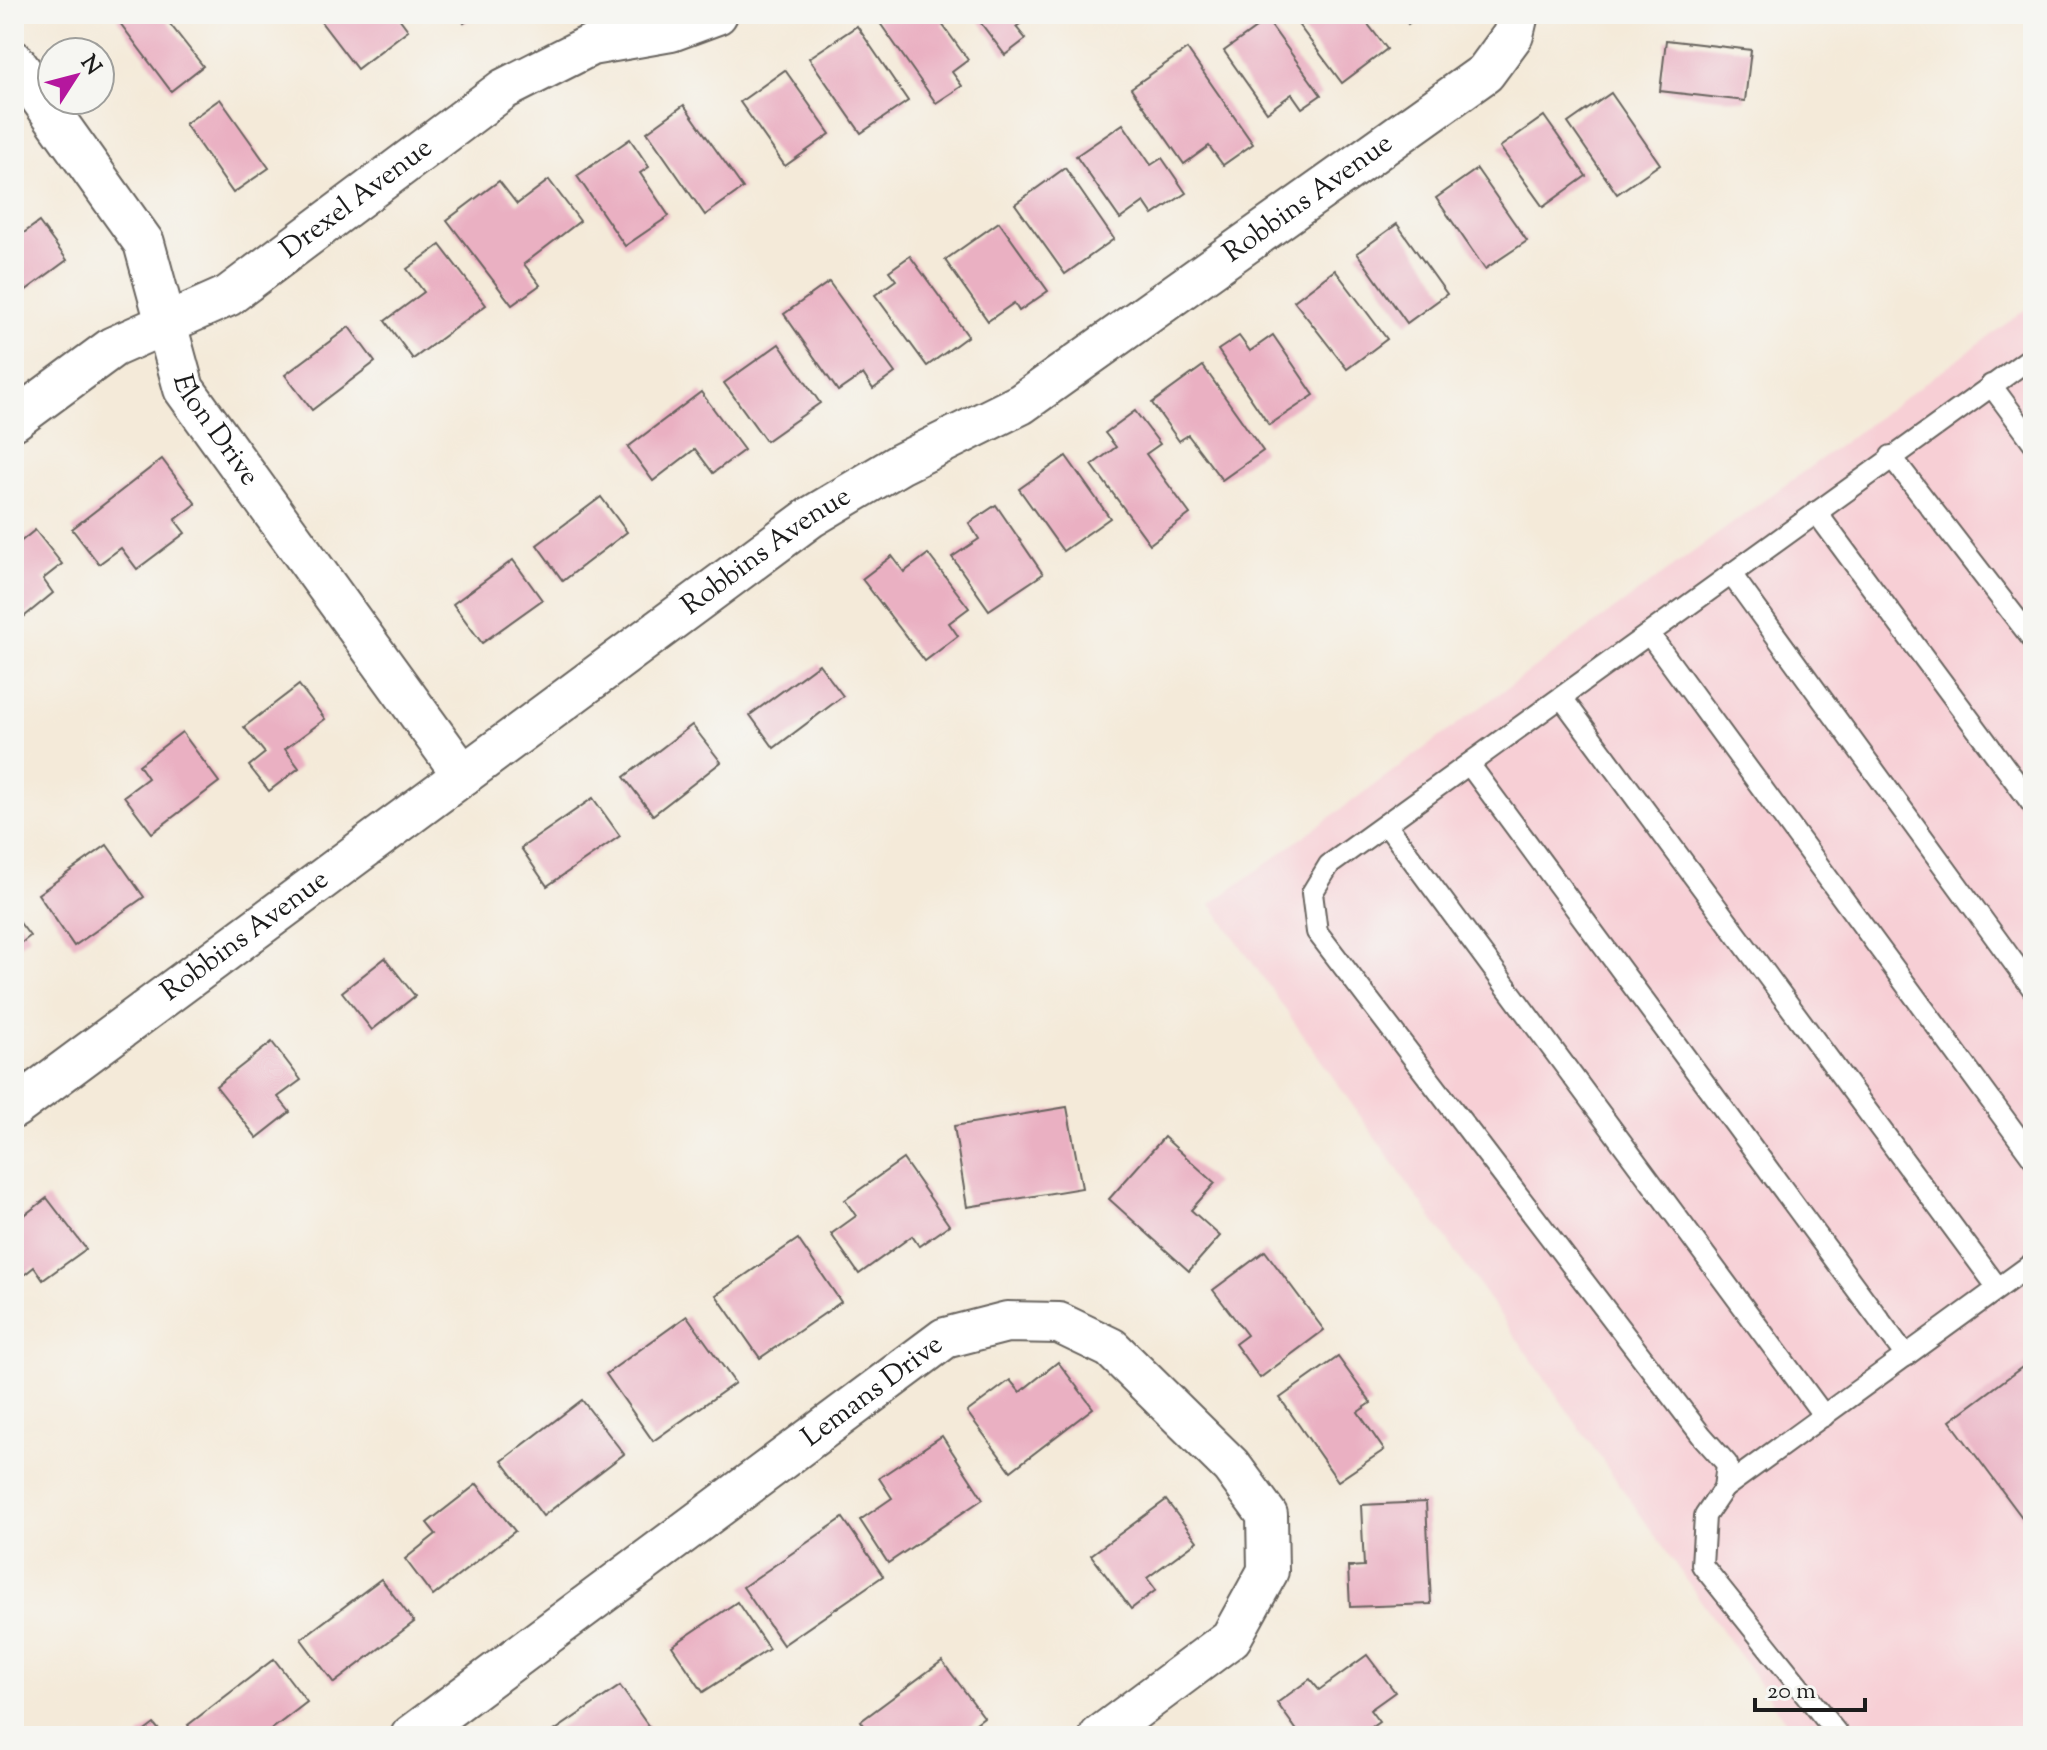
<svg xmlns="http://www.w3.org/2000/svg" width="2047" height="1750" viewBox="0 0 2047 1750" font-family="'Sorts Mill Goudy',serif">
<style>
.built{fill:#f7cfd5}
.building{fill:#eab0c2}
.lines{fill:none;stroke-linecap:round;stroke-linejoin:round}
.lane-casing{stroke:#68645e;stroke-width:24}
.street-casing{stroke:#68645e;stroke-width:44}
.lane{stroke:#fff;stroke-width:20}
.street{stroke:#fff;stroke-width:40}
.labels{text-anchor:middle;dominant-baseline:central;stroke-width:6;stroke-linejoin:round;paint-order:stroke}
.street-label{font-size:28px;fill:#1c1c1c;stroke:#f6f6f2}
</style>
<rect width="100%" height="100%" fill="#f6f6f2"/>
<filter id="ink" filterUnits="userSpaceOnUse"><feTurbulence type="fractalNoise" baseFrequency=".0125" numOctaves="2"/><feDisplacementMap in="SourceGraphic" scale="16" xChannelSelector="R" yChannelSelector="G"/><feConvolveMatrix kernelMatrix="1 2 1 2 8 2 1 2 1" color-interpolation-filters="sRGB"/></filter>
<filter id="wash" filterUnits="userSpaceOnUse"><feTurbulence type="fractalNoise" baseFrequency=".006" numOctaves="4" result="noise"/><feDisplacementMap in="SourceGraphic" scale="32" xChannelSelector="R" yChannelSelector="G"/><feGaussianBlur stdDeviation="1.8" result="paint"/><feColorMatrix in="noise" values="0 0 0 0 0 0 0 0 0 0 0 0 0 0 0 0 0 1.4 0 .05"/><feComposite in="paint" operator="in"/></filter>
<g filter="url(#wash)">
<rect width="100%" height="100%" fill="#f4ead9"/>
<!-- built -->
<path class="built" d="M 2033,304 L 2033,1736 L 1796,1736 L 1211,904 Z"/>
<g id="blocks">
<!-- building -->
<g class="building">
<path d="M 124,14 L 162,14 L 203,66 L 171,91 L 117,19 Z"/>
<path d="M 315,14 L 396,14 L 408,30 L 357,69 Z"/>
<path d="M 458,14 L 477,14 L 464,23 Z"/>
<path d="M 879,14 L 955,14 L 942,24 L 968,60 L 952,72 L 962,86 L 936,103 L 875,16 Z"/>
<path d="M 974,14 L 1033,14 L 1016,27 L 1026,39 L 1005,55 Z"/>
<path d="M 1309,14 L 1360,14 L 1387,49 L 1342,83 L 1297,23 Z"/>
<path d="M 1401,14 L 1420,14 L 1408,24 Z"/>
<path d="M 1267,20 L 1321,95 L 1302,108 L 1292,94 L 1267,112 L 1224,51 Z"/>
<path d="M 857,26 L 908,101 L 861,133 L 809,58 Z"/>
<path d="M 1666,40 L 1751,50 L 1745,101 L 1660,91 Z"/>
<path d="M 1187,49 L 1253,144 L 1223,165 L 1209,146 L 1184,164 L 1131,88 Z"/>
<path d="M 785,70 L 830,134 L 785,166 L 740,102 Z"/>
<path d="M 1611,93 L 1660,164 L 1617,194 L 1568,123 Z"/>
<path d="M 220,99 L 269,168 L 233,193 L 185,124 Z"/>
<path d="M 684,105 L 743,188 L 705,215 L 647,132 Z"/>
<path d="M 1544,116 L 1586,176 L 1543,207 L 1500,147 Z"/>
<path d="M 1123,124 L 1151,165 L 1162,158 L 1186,193 L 1153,215 L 1144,202 L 1120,219 L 1076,156 Z"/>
<path d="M 630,139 L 649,167 L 640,173 L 669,216 L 625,246 L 577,176 Z"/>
<path d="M 1065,168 L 1114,239 L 1065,274 L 1015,204 Z"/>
<path d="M 1477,169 L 1527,241 L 1485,269 L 1436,198 Z"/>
<path d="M 549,180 L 580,221 L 524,264 L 540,285 L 512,305 L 447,220 L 499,181 L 517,204 Z"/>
<path d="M 39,222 L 67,260 L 14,299 L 14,240 Z"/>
<path d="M 999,222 L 1048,291 L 1019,311 L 1014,303 L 988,321 L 945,260 Z"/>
<path d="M 1397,224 L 1447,294 L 1407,323 L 1357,253 Z"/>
<path d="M 440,245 L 486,305 L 413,359 L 385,321 L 424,292 L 407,269 Z"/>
<path d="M 910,256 L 968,336 L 927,366 L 875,295 L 896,280 L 889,271 Z"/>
<path d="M 1335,270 L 1387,339 L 1347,369 L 1294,301 Z"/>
<path d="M 829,282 L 895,373 L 873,389 L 863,374 L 838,391 L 784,314 Z"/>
<path d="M 349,327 L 375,362 L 312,410 L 285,375 Z"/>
<path d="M 1273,335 L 1314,395 L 1269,425 L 1218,350 L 1239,336 L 1250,351 Z"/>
<path d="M 779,344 L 820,403 L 766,441 L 724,383 Z"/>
<path d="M 1203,366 L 1263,451 L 1222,480 L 1188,435 L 1179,441 L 1152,403 Z"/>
<path d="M 701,392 L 744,450 L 713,473 L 695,449 L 653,481 L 628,447 Z"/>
<path d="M 1135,411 L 1160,444 L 1146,454 L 1190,514 L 1150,544 L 1092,465 L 1116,447 L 1105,433 Z"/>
<path d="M 1066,456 L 1110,518 L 1063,551 L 1019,489 Z"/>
<path d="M 162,459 L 196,504 L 175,520 L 185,533 L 137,569 L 121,548 L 99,564 L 72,529 Z"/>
<path d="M 601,497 L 627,532 L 563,581 L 537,545 Z"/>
<path d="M 996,505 L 1043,574 L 989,610 L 952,557 L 979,539 L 969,523 Z"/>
<path d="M 35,530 L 62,564 L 43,579 L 53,593 L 14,625 L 14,547 Z"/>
<path d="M 928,554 L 969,608 L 949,623 L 958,636 L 925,661 L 862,579 L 892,556 L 904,572 Z"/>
<path d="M 513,560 L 542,600 L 482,643 L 453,604 Z"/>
<path d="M 819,664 L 843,696 L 774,748 L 750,715 Z"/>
<path d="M 299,685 L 325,719 L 285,749 L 299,768 L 269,791 L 249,766 L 265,753 L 244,727 Z"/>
<path d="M 692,725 L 721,762 L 653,815 L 624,777 Z"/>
<path d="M 182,732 L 219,782 L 152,833 L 124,796 L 148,778 L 139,765 Z"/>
<path d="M 593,798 L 620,836 L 547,886 L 521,848 Z"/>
<path d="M 107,845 L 144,897 L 74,946 L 38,894 Z"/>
<path d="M 14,915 L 30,936 L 14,949 Z"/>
<path d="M 385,958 L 415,996 L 372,1030 L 342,992 Z"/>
<path d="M 272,1042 L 301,1080 L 278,1097 L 290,1112 L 257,1138 L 216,1086 Z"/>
<path d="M 1067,1107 L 1082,1188 L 967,1207 L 954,1126 Z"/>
<path d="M 1164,1137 L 1215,1183 L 1191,1210 L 1220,1236 L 1189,1271 L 1109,1199 Z"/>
<path d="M 903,1159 L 949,1225 L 919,1246 L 912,1236 L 859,1274 L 831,1234 L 856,1216 L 845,1200 Z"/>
<path d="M 47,1198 L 86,1249 L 43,1280 L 34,1267 L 14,1283 L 14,1223 Z"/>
<path d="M 798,1239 L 841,1302 L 760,1358 L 716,1295 Z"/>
<path d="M 1265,1251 L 1324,1330 L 1260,1378 L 1235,1344 L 1247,1335 L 1213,1290 Z"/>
<path d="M 687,1316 L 735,1383 L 653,1441 L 606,1374 Z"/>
<path d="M 1338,1357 L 1371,1403 L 1358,1412 L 1384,1450 L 1338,1481 L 1280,1398 Z"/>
<path d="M 2033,1359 L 2033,1532 L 1950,1421 Z"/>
<path d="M 1058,1362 L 1093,1408 L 1011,1471 L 967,1412 L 1010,1380 L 1020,1392 Z"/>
<path d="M 582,1400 L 624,1454 L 543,1516 L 502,1461 Z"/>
<path d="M 942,1436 L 983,1499 L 888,1563 L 860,1520 L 892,1498 L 879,1478 Z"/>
<path d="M 477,1484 L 515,1531 L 433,1596 L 405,1559 L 436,1534 L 427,1523 Z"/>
<path d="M 1166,1500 L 1197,1541 L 1147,1578 L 1156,1590 L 1131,1609 L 1091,1555 Z"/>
<path d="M 1426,1502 L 1431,1604 L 1350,1607 L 1348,1567 L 1364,1566 L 1361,1505 Z"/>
<path d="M 843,1518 L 883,1576 L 783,1645 L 743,1587 Z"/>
<path d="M 381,1579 L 414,1622 L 334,1683 L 301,1639 Z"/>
<path d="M 737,1602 L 769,1649 L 703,1692 L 672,1646 Z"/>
<path d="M 1367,1655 L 1395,1692 L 1370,1710 L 1379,1722 L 1359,1736 L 1301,1736 L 1277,1703 L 1310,1679 L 1319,1690 Z"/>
<path d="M 274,1659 L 307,1702 L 263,1736 L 196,1736 L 188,1725 Z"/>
<path d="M 942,1661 L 984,1717 L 959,1736 L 872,1736 L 861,1721 Z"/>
<path d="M 620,1686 L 654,1734 L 547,1736 Z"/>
<path d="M 154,1724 L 164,1736 L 138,1736 Z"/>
</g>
</g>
</g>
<g filter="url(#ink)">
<use href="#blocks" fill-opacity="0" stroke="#68645e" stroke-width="2"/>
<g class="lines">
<!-- lane casing -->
<g class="lane-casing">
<g id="lane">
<path d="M 1991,385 L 2033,442"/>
<path d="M 1891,456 L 2033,640"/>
<path d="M 1816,512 L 2033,805"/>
<path d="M 1731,574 L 2033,989"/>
<path d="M 1649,634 L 2033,1158"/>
<path d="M 1562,698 L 1998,1288"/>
<path d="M 1469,764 L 1906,1356"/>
<path d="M 1386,824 L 1824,1416"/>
<path d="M 1724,1488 L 2033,1263"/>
<path d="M 1839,1736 L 1702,1565 L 1705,1516 L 1724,1488 L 1727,1464 L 1702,1436 L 1317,932 L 1312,893 L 1329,865 L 2033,356"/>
</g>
</g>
<!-- street casing -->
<g class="street-casing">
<g id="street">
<path id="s1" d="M 14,61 L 144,243 L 184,389 L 463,775"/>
<path id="s2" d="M 14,420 L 113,347 L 228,296 L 504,89 L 591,45 L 671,31 L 717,14"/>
<path id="s3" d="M 14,1108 L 811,517 L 900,464 L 1021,404 L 1485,73 L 1513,35 L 1518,14"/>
<path id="s4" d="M 411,1736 L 945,1338 L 1007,1322 L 1059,1323 L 1111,1348 L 1231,1466 L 1267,1515 L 1268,1571 L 1231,1638 L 1100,1736"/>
</g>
</g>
<!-- lane -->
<use href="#lane" class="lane"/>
<!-- street -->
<use href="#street" class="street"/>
</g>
</g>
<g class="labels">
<!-- street labels -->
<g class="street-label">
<text stroke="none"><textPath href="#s2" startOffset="410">Drexel Avenue</textPath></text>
<text stroke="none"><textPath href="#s3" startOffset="1584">Robbins Avenue</textPath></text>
<text stroke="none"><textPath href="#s1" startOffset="426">Elon Drive</textPath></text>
<text stroke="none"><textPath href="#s3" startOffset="936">Robbins Avenue</textPath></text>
<text stroke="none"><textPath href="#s3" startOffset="288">Robbins Avenue</textPath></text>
<text stroke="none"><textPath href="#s4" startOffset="576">Lemans Drive</textPath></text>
</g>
</g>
<!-- margin -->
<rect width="2047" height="1750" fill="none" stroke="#f6f6f2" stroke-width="48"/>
<!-- north arrow -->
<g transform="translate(76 76) rotate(54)"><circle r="38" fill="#f6f6f2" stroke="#9f9f9c" stroke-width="2"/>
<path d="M0-6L14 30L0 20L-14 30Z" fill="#b5179e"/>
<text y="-12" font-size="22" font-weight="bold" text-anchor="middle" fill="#1c1c1c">N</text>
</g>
<!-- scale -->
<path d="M1755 1698v12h110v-12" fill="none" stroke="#1c1c1c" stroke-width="4"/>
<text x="1767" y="1698" font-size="24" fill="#1c1c1c" stroke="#f6f6f2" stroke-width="6" paint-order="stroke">20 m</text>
</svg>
